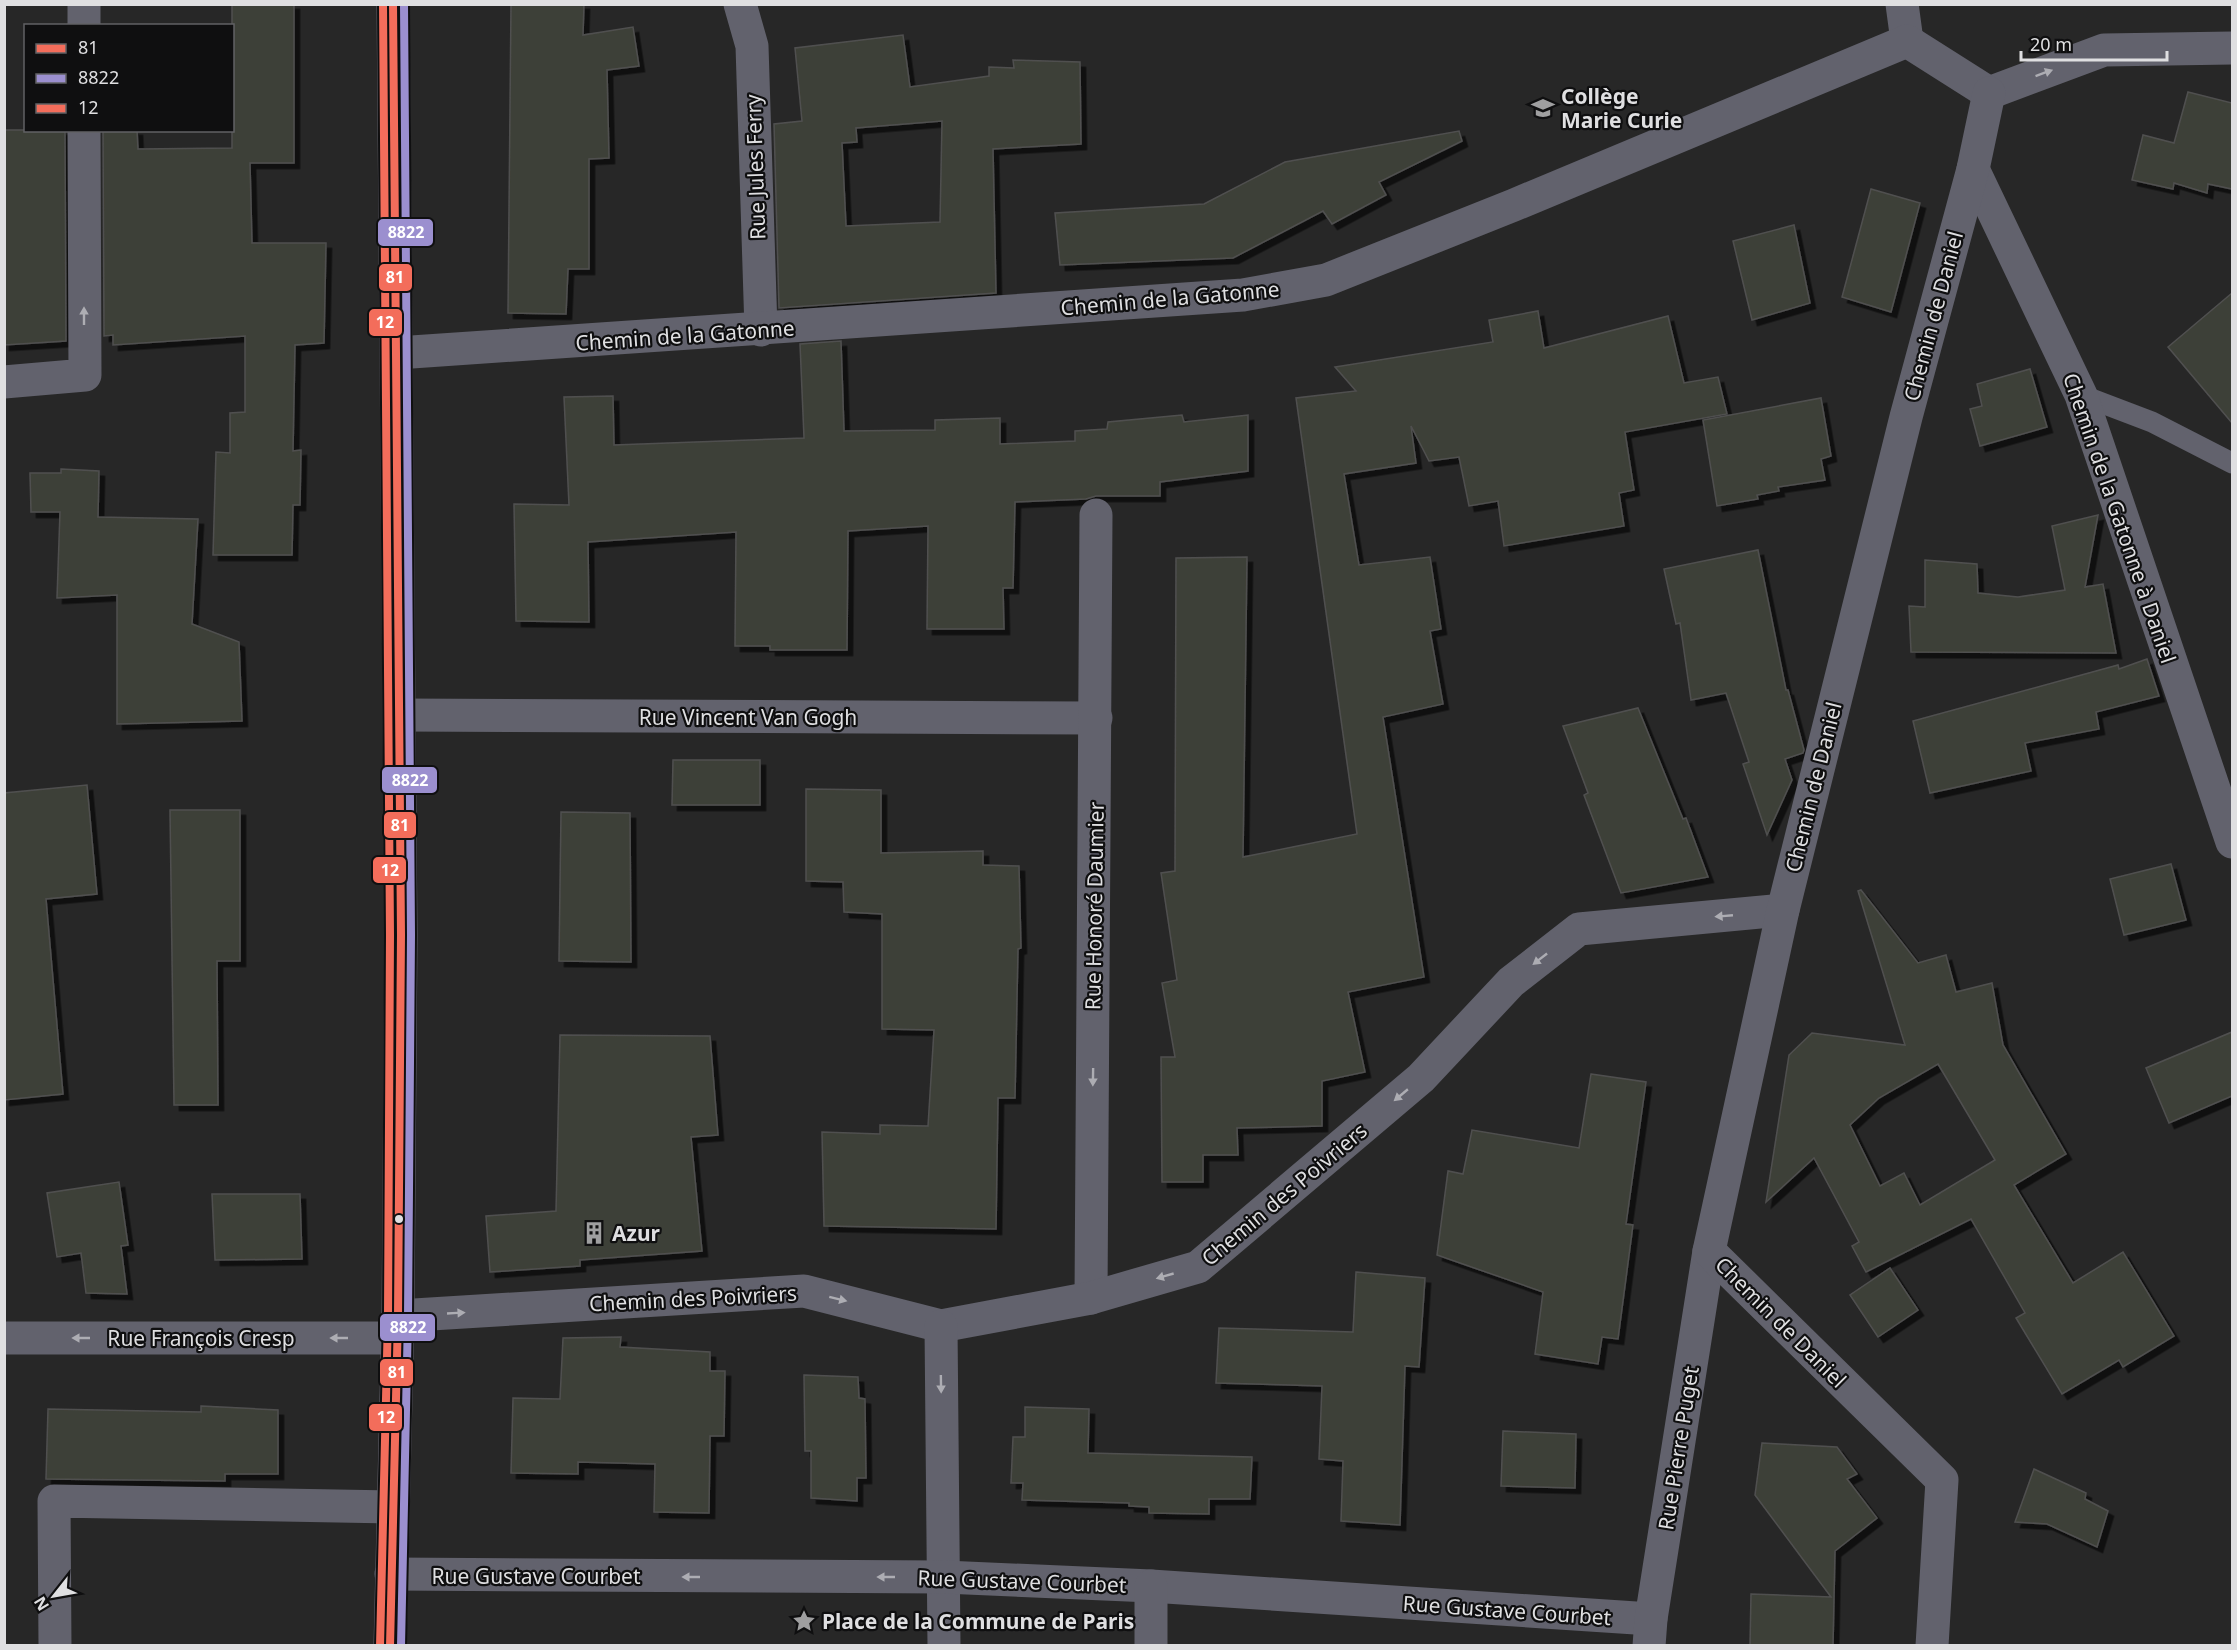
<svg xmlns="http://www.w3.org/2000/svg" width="2237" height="1650" viewBox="0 0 2237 1650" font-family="'Noto Sans',sans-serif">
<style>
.building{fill:#3e4037;stroke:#505050;stroke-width:1.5;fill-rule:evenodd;filter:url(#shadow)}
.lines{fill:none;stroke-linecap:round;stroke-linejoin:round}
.lane{stroke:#62626d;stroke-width:21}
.street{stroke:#62626d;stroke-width:33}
.secondary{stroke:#65646f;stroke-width:33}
.bus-1-casing{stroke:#0f0f10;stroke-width:12}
.bus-2-casing{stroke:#0f0f10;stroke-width:12}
.bus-3-casing{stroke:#0f0f10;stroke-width:12}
.bus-1{stroke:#f36d5b;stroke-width:8}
.bus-2{stroke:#9b8fcf;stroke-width:8}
.bus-3{stroke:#f36d5b;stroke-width:8}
.oneway{fill:#adadb3}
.bus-dot{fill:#dfdfe1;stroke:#0f0f10;stroke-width:2}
.labels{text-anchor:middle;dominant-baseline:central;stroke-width:4.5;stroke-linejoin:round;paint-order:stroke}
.poi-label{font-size:21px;font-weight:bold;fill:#dfdfe1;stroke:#0f0f10;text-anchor:start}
.street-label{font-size:21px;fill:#dfdfe1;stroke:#0f0f10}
.line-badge{stroke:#0f0f10;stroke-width:2}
.badge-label{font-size:16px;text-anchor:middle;font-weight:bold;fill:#fff}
</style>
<defs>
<filter id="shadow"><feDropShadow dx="5.5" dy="5.5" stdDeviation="0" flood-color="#0009"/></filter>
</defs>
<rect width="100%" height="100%" fill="#272727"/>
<!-- building -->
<g class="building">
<path d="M 232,4 L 294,4 L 294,163 L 250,163 L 252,243 L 326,243 L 324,343 L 295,345 L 293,451 L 301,450 L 300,505 L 293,505 L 292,555 L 213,555 L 216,452 L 230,453 L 230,413 L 245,412 L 245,336 L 113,345 L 113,335 L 104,336 L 103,130 L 137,130 L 138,149 L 232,148 Z"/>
<path d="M 511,4 L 584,4 L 583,35 L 633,27 L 639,66 L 607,70 L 609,158 L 589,159 L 589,269 L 568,269 L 566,314 L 508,313 Z"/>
<path d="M 903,35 L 910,87 L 989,76 L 989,67 L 1014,68 L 1013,60 L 1080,62 L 1081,144 L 993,149 L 996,293 L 779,308 L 774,124 L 802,121 L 795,48 ZM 942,121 L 940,222 L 846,226 L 842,143 L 857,142 L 856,128 Z"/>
<path d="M 2188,92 L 2232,103 L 2232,189 L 2208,184 L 2207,193 L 2174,183 L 2173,189 L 2132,180 L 2143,135 L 2174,143 Z"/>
<path d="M 4,130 L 65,130 L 66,341 L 4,345 Z"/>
<path d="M 1459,131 L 1462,141 L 1379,182 L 1386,195 L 1332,224 L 1323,211 L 1233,258 L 1060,265 L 1055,213 L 1204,204 L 1285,162 Z"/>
<path d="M 1871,189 L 1920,203 L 1891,312 L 1842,297 Z"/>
<path d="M 1794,225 L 1810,303 L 1752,320 L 1733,241 Z"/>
<path d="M 2232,293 L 2232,423 L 2168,347 Z"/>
<path d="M 1538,311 L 1544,348 L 1668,316 L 1684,383 L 1718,377 L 1727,414 L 1625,432 L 1634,490 L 1619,493 L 1624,526 L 1504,546 L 1498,501 L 1469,506 L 1459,457 L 1429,461 L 1411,426 L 1416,463 L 1344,474 L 1359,565 L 1430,557 L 1441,629 L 1430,631 L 1443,704 L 1383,717 L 1424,977 L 1348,992 L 1365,1072 L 1322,1081 L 1322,1126 L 1237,1128 L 1238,1155 L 1203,1155 L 1203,1182 L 1162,1182 L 1161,1057 L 1175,1057 L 1162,983 L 1177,980 L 1161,873 L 1175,871 L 1176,558 L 1247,557 L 1243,857 L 1357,834 L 1296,398 L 1356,391 L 1335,367 L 1493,342 L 1489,320 Z"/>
<path d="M 841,341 L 844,431 L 935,430 L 935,420 L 1000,418 L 1000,444 L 1075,441 L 1075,431 L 1107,429 L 1108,422 L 1182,415 L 1184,422 L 1248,415 L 1248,471 L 1160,482 L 1160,496 L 1096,496 L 1086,499 L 1015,502 L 1013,588 L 1003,588 L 1004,629 L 927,629 L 928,526 L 848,531 L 847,650 L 770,650 L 770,646 L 735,646 L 736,532 L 588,542 L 589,622 L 516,621 L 514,504 L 569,505 L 564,397 L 613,396 L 614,445 L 804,438 L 800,344 Z"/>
<path d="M 2030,369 L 2047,427 L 1980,446 L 1970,409 L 1982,406 L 1977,384 Z"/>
<path d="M 1821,398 L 1831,456 L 1821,459 L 1825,480 L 1778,487 L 1779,491 L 1757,495 L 1758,499 L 1717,506 L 1703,420 Z"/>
<path d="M 61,469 L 99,471 L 98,517 L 198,519 L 192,624 L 239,642 L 242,721 L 117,724 L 117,595 L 57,598 L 60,512 L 31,512 L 30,473 L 61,473 Z"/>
<path d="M 2098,515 L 2085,587 L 2103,584 L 2116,653 L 1911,652 L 1909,606 L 1925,607 L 1925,560 L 1977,564 L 1978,593 L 2018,597 L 2065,590 L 2052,526 Z"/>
<path d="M 1758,550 L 1786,690 L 1788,690 L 1804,750 L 1803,753 L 1785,759 L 1792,780 L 1767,835 L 1743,764 L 1749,762 L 1726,693 L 1691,700 L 1680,623 L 1676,624 L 1664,569 Z"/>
<path d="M 2147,659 L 2159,696 L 2096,712 L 2099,729 L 2025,743 L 2031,771 L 1930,793 L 1913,721 L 2118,665 L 2119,669 Z"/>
<path d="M 1638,708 L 1683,819 L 1686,818 L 1708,877 L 1621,893 L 1584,795 L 1588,793 L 1563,726 Z"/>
<path d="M 673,760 L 760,760 L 760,805 L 672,805 Z"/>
<path d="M 87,785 L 97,894 L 46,899 L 63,1094 L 4,1100 L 4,793 Z"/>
<path d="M 806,789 L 881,790 L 881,853 L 983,851 L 983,865 L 1019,866 L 1021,948 L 1018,949 L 1015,1098 L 998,1098 L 996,1229 L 824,1226 L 822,1132 L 880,1134 L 880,1125 L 928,1126 L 934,1030 L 882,1029 L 882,914 L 844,912 L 843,882 L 806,881 Z"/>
<path d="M 170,810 L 240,810 L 240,961 L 217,961 L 218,1105 L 174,1105 Z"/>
<path d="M 561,812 L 630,813 L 631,962 L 559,961 Z"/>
<path d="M 2171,864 L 2186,920 L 2124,935 L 2110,879 Z"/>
<path d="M 1861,890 L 1918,963 L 1946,955 L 1956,992 L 1992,983 L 2003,1045 L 2066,1154 L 2014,1185 L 2073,1283 L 2123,1252 L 2174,1336 L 2123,1367 L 2119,1360 L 2062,1394 L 2016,1318 L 2025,1313 L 1971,1219 L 1866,1272 L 1852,1246 L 1859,1242 L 1814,1158 L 1766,1202 L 1789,1055 L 1812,1033 L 1905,1045 L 1858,891 ZM 1938,1064 L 1995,1160 L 1920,1205 L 1904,1173 L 1880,1186 L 1850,1125 L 1879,1098 Z"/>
<path d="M 2232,1032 L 2232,1096 L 2169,1123 L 2146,1068 Z"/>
<path d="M 560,1035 L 710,1036 L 718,1135 L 691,1137 L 702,1251 L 580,1260 L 580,1266 L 490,1272 L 486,1216 L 556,1211 Z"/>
<path d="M 1591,1074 L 1646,1082 L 1626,1224 L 1633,1225 L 1618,1339 L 1602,1337 L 1598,1364 L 1535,1354 L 1543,1292 L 1437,1255 L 1448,1171 L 1463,1174 L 1472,1130 L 1579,1148 Z"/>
<path d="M 119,1182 L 128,1245 L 121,1246 L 127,1294 L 86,1293 L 81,1253 L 57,1257 L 47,1193 Z"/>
<path d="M 212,1194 L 300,1194 L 302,1259 L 215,1260 Z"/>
<path d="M 1890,1268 L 1918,1310 L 1878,1337 L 1850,1295 Z"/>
<path d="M 1356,1272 L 1425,1278 L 1419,1367 L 1405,1366 L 1400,1525 L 1341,1521 L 1343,1461 L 1319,1459 L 1322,1386 L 1216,1383 L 1219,1328 L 1353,1332 Z"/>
<path d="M 621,1337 L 620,1347 L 710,1352 L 710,1371 L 725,1371 L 724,1436 L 710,1436 L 709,1513 L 654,1512 L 655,1464 L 578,1462 L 578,1474 L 511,1473 L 513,1398 L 560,1399 L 563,1338 Z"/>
<path d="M 804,1375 L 858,1377 L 859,1398 L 865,1399 L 866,1478 L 857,1478 L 857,1501 L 811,1498 L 811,1451 L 805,1451 Z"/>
<path d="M 201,1406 L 278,1410 L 278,1474 L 225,1474 L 225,1481 L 46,1479 L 48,1409 L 201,1412 Z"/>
<path d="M 1025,1407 L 1089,1409 L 1088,1453 L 1252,1457 L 1250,1499 L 1209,1499 L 1209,1514 L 1149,1513 L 1149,1507 L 1129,1506 L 1129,1503 L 1022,1500 L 1023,1483 L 1011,1483 L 1013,1437 L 1025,1437 Z"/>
<path d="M 1503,1431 L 1576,1434 L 1575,1488 L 1501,1486 Z"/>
<path d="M 1762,1443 L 1837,1447 L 1857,1474 L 1847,1479 L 1877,1518 L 1835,1551 L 1833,1646 L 1750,1646 L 1751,1594 L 1831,1597 L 1755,1495 Z"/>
<path d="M 2034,1469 L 2086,1493 L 2085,1499 L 2108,1511 L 2097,1547 L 2047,1524 L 2015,1522 Z"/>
</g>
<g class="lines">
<!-- lane -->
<path class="lane" d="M 2081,395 L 2152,422 L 2232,463"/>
<!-- street -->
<g class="street">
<path d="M 84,4 L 84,26"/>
<path d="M 740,4 L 752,46 L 761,330"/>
<path d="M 1902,4 L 1907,41"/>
<path d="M 1989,93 L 2104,50 L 2232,48"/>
<path d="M 1973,169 L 2081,395 L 2232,842"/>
<path d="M 397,353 L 1243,295 L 1326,280 L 1514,205 L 1907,41 L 1989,93"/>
<path d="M 4,382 L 85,375 L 84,130"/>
<path d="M 400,715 L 1096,718"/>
<path d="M 1091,1298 L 1096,515"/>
<path d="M 398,1316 L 804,1291 L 941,1326 L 1091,1298 L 1198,1267 L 1421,1078 L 1511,982 L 1579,929 L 1783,910"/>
<path d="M 941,1326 L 944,1646"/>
<path d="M 4,1338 L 397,1338"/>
<path d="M 391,1574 L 944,1577 L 1151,1586 L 1651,1619"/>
<path d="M 55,1646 L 54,1501 L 393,1507"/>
<path d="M 1151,1646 L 1151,1586"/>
<path d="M 1649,1646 L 1651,1619 L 1709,1251"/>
<path d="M 1932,1646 L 1942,1480 L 1709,1251 L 1783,910 L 1906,417 L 1973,169 L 1989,93"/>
</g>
<!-- secondary -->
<path class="secondary" d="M 390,1646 L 398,1316 L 401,935 L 393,4"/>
<!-- bus-1 casing -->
<g class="bus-1-casing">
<path id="bus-1" d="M 390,1646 L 398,1316 L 401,935 L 393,4"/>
</g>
<!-- bus-2 casing -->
<g class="bus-2-casing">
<path id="bus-2" d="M 401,1646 L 408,1316 L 411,935 L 404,4"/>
</g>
<!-- bus-3 casing -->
<g class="bus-3-casing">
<path id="bus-3" d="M 380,1646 L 388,1316 L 390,935 L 383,4"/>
</g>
<!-- bus-1 -->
<use href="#bus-1" class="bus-1"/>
<!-- bus-2 -->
<use href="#bus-2" class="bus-2"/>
<!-- bus-3 -->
<use href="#bus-3" class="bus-3"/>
</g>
<!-- one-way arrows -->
<defs><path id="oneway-solid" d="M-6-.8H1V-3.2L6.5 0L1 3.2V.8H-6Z" transform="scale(1.5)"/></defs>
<g class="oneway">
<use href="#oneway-solid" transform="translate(2044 73) rotate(-20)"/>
<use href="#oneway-solid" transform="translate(84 316) rotate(-90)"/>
<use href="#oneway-solid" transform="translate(1724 916) rotate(175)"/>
<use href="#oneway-solid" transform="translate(1540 959) rotate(142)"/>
<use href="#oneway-solid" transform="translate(1093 1077) rotate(91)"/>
<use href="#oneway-solid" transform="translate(1401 1095) rotate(140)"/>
<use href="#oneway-solid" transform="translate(1165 1276) rotate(164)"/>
<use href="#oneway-solid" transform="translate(838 1299) rotate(14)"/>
<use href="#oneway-solid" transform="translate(456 1313) rotate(-3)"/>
<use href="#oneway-solid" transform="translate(81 1338) rotate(-180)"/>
<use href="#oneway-solid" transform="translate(339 1338) rotate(-180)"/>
<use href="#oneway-solid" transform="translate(941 1384) rotate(89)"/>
<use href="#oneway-solid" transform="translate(691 1577) rotate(-180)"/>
<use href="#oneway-solid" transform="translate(886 1577) rotate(-180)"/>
</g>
<!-- icons -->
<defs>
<g id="school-bare" transform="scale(1.8)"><path d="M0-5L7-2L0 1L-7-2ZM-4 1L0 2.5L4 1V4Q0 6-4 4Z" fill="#9f9fa0" stroke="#0f0f10" stroke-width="2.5" paint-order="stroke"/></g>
<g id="building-bare" transform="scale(1.8)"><path d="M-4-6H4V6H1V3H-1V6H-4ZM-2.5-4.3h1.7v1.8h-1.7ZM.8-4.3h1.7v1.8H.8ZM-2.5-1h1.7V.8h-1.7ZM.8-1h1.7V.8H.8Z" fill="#9f9fa0" stroke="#0f0f10" stroke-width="2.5" paint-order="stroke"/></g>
<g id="sight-bare" transform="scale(1.8)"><path d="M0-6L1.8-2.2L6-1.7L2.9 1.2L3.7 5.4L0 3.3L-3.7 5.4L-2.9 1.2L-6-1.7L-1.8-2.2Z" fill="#9f9fa0" stroke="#0f0f10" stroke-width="2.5" paint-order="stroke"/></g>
</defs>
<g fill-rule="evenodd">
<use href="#school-bare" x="1543" y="108"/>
<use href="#building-bare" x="594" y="1233"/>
<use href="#sight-bare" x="804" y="1621"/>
</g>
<!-- markers -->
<circle class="bus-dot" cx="399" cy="1219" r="5"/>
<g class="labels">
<!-- poi labels -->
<g class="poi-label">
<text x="1561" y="96">Collège<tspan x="1561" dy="24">Marie Curie</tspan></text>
<text x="612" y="1233">Azur</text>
<text x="822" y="1621">Place de la Commune de Paris</text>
</g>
<!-- street labels -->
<g class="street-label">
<text transform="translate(755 167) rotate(-92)">Rue Jules Ferry</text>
<text transform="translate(1170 298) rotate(-5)">Chemin de la Gatonne</text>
<text transform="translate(1933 316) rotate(-75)">Chemin de Daniel</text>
<text transform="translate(685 335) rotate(-4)">Chemin de la Gatonne</text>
<text transform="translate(2120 518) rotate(71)">Chemin de la Gatonne à Daniel</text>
<text x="748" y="717">Rue Vincent Van Gogh</text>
<text transform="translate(1813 787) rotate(-76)">Chemin de Daniel</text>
<text transform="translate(1094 906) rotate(-89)">Rue Honoré Daumier</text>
<text transform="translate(1284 1194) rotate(-40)">Chemin des Poivriers</text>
<text transform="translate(693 1298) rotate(-3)">Chemin des Poivriers</text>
<text transform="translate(1781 1322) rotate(45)">Chemin de Daniel</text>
<text x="201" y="1338">Rue François Cresp</text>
<text transform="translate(1678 1448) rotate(-81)">Rue Pierre Puget</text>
<text x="536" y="1576">Rue Gustave Courbet</text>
<text transform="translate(1022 1581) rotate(2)">Rue Gustave Courbet</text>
<text transform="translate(1507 1610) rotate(4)">Rue Gustave Courbet</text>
</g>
</g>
<g class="line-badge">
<rect x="377" y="218" width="57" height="29" rx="6" fill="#9b8fcf"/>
<rect x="378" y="263" width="35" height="29" rx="6" fill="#f36d5b"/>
<rect x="368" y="308" width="35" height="29" rx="6" fill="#f36d5b"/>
<rect x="381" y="766" width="57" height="28" rx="6" fill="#9b8fcf"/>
<rect x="383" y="811" width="34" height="28" rx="6" fill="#f36d5b"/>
<rect x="372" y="856" width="35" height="28" rx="6" fill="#f36d5b"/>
<rect x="379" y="1313" width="57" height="29" rx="6" fill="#9b8fcf"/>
<rect x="379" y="1358" width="35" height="29" rx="6" fill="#f36d5b"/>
<rect x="368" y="1403" width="35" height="29" rx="6" fill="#f36d5b"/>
</g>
<g class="badge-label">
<text x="406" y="238">8822</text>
<text x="395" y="283">81</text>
<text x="385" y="328">12</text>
<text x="410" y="786">8822</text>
<text x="400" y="831">81</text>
<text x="390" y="876">12</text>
<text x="408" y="1333">8822</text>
<text x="397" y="1378">81</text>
<text x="386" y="1423">12</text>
</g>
<!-- border -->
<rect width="2237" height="1650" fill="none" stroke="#dfdfe1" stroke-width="12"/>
<!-- legend -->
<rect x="24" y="24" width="210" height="108" fill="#0f0f10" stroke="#626264" stroke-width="1.5"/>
<rect x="36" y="44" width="30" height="9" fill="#f36d5b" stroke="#626264" stroke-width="1.5"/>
<text x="78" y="54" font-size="18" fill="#dfdfe1">81</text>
<rect x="36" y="74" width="30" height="9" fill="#9b8fcf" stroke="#626264" stroke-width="1.5"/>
<text x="78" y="84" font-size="18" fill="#dfdfe1">8822</text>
<rect x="36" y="104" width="30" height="9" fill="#f36d5b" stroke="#626264" stroke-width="1.5"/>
<text x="78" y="114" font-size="18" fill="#dfdfe1">12</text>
<!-- north arrow -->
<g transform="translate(54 1596) rotate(239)" stroke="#0f0f10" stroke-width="4.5" paint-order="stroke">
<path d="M0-4.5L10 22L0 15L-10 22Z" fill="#dfdfe1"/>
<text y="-9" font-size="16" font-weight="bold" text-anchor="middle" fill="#dfdfe1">N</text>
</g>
<!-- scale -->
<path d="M2021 51v9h146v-9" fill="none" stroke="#dfdfe1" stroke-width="3"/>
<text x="2030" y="51" font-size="18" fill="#dfdfe1" stroke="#0f0f10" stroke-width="4.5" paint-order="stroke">20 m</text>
</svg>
